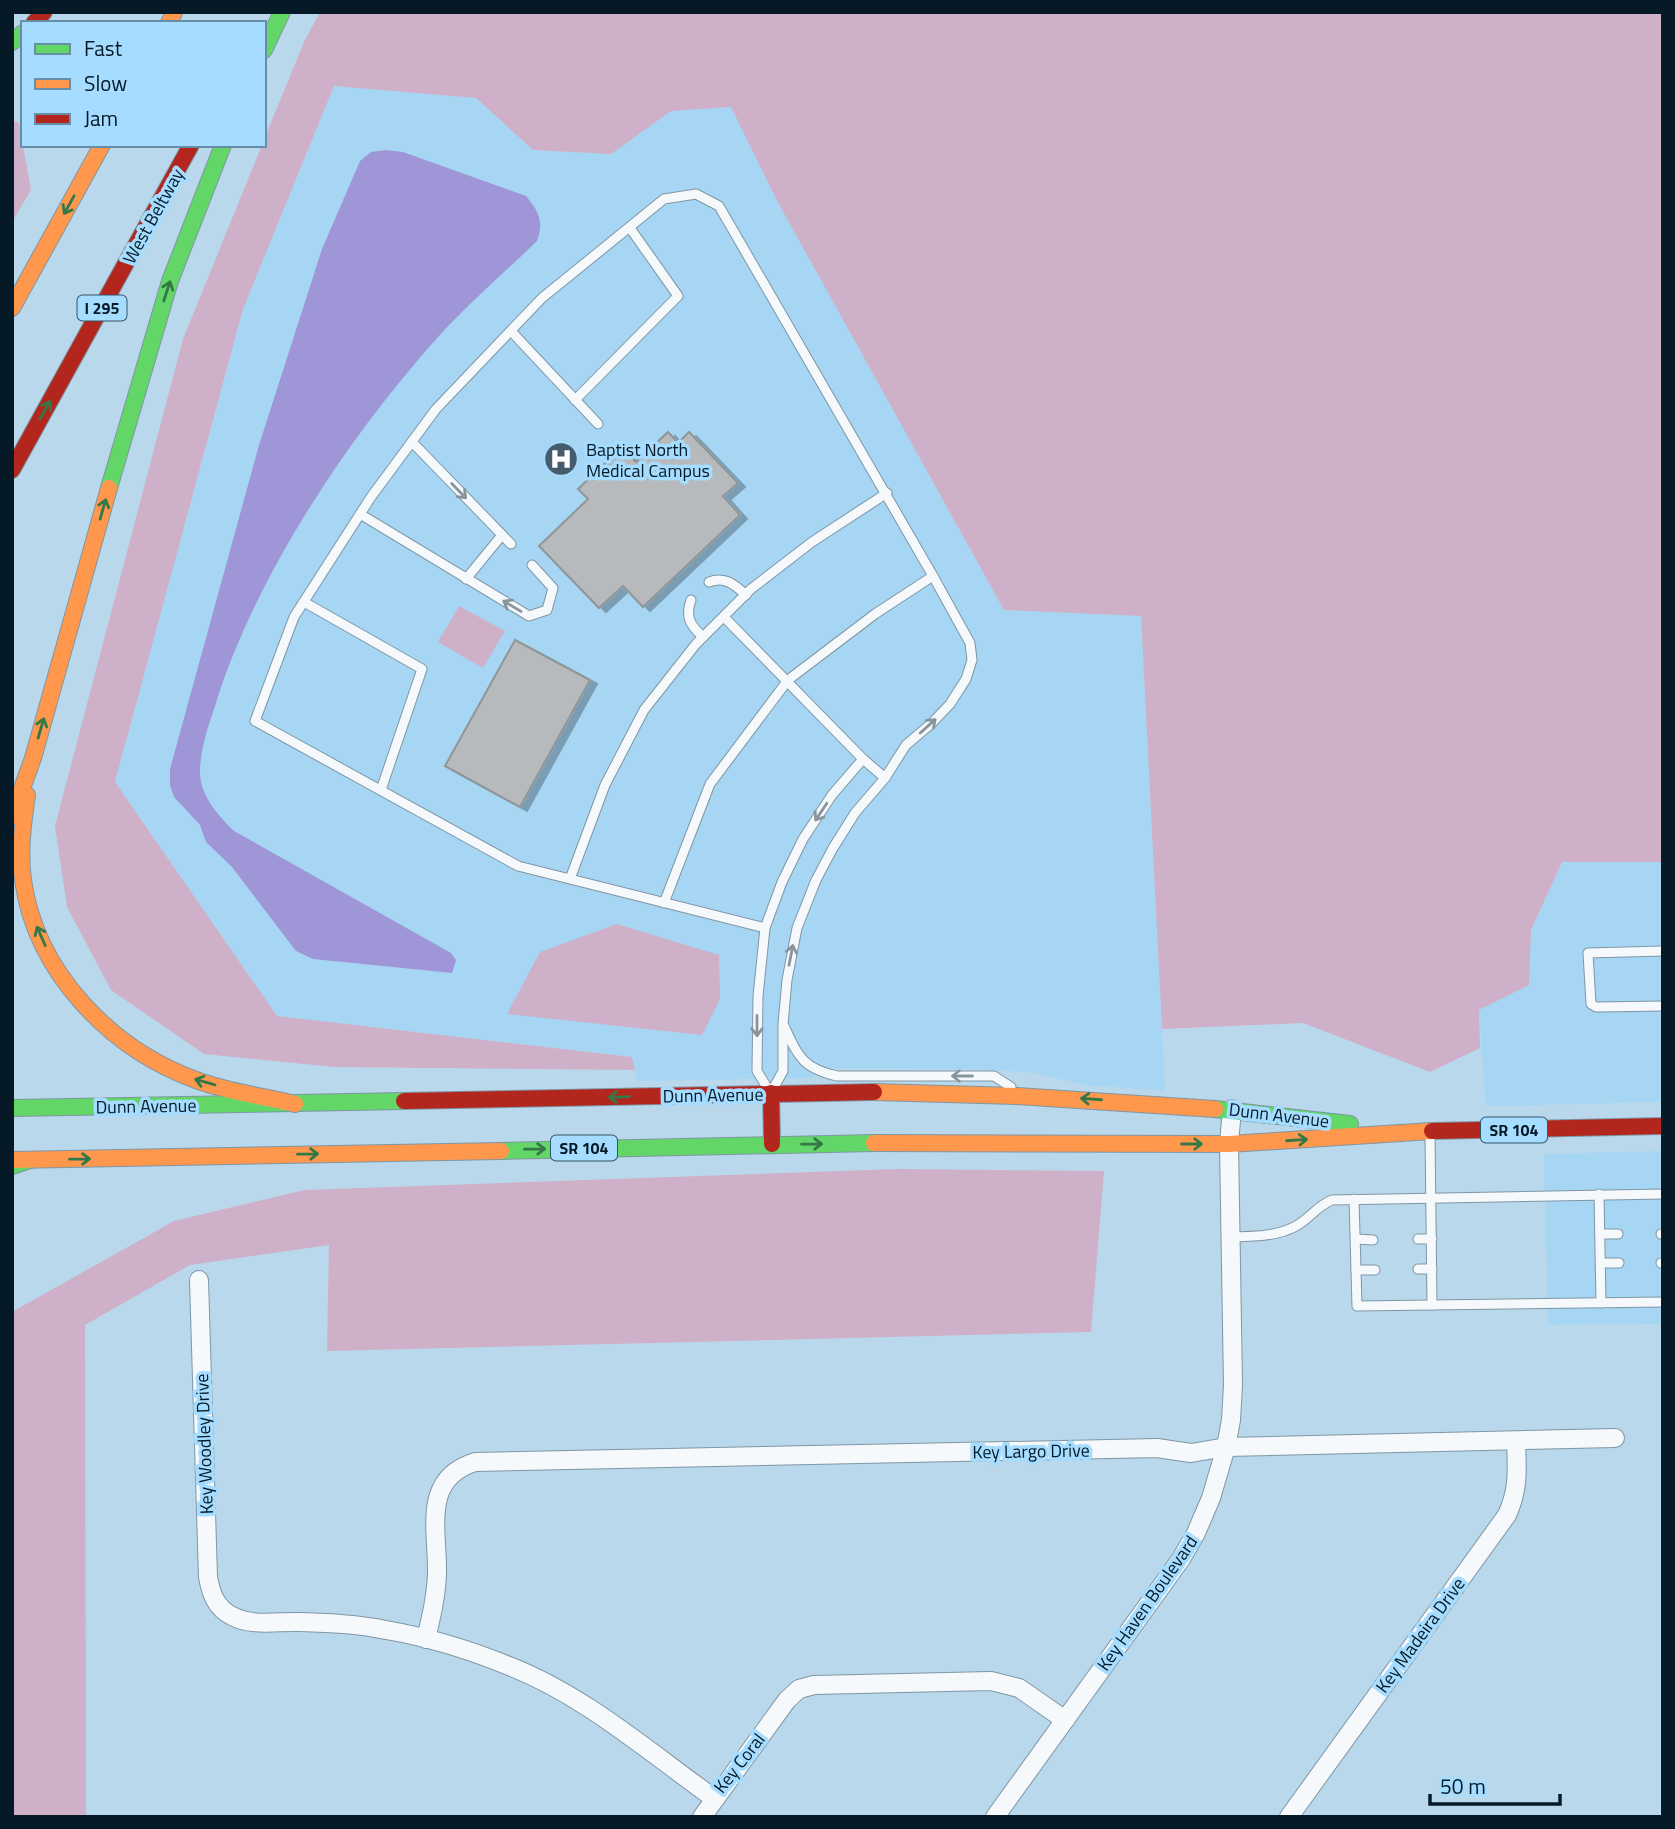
<svg xmlns="http://www.w3.org/2000/svg" width="1675" height="1829" viewBox="0 0 1675 1829" font-family="'Titillium Web',sans-serif">
<style>
.built{fill:#a6d6f4}
.green{fill:#ceb0c8}
.water{fill:#9f96d7}
.building{fill:#b6babc;stroke:#909597;stroke-width:2;filter:url(#shadow)}
.lines{fill:none;stroke-linecap:round;stroke-linejoin:round}
.lane-casing{stroke:#7f96a4;stroke-width:11}
.street-casing{stroke:#7f96a4;stroke-width:20}
.fast-casing{stroke:#7f96a4;stroke-width:18}
.slow-casing{stroke:#7f96a4;stroke-width:18}
.jam-casing{stroke:#7f96a4;stroke-width:18}
.lane{stroke:#f5f9fc;stroke-width:9}
.street{stroke:#f5f9fc;stroke-width:18}
.fast{stroke:#63d668;stroke-width:16}
.slow{stroke:#ff974d;stroke-width:16}
.jam{stroke:#b3261e;stroke-width:16}
.oneway{stroke:#347847}
.oneway2{stroke:#89959c}
.labels{text-anchor:middle;dominant-baseline:central;stroke-width:7;stroke-linejoin:round;paint-order:stroke}
.shield{fill:#a6dcff;stroke:#355467;stroke-width:2}
.shield-label{font-size:16px;font-weight:bold;fill:#051a26}
.street-label{font-size:18px;fill:#051a26;stroke:#a6dcff}
.poi-label{font-size:18px;fill:#051a26;stroke:#a6dcff;text-anchor:start}
</style>
<defs>
<filter id="shadow"><feDropShadow dx="7" dy="4" stdDeviation="0" flood-color="#0004"/></filter>
</defs>
<rect width="100%" height="100%" fill="#bad8eb"/>
<!-- built -->
<g class="built">
<path d="M 334,86 L 476,98 L 533,150 L 611,154 L 671,111 L 731,107 L 776,199 L 1004,610 L 1141,616 L 1165,1091 L 1086,1085 L 1029,1072 L 966,1069 L 826,1068 L 812,1078 L 637,1081 L 632,1057 L 277,1016 L 115,782 L 243,309 Z"/>
<path d="M 1562,862 L 1663,862 L 1663,1102 L 1486,1106 L 1479,1010 L 1529,985 L 1531,930 Z"/>
<path d="M 1663,1151 L 1663,1324 L 1548,1325 L 1544,1154 Z"/>
</g>
<!-- green -->
<g class="green">
<path d="M 320,12 L 1663,12 L 1663,862 L 1562,862 L 1531,930 L 1529,985 L 1479,1010 L 1480,1048 L 1430,1072 L 1303,1023 L 1162,1029 L 1141,616 L 1004,610 L 776,199 L 731,107 L 671,111 L 611,154 L 533,150 L 476,98 L 334,86 L 243,309 L 115,782 L 277,1016 L 632,1057 L 635,1070 L 334,1067 L 204,1054 L 111,990 L 67,907 L 55,826 L 183,339 L 262,145 L 264,145 L 264,139 L 305,40 Z"/>
<path d="M 12,120 L 19,123 L 31,190 L 12,222 Z"/>
<path d="M 459,606 L 505,631 L 483,668 L 438,642 Z"/>
<path d="M 617,924 L 719,955 L 720,999 L 702,1035 L 507,1014 L 540,952 Z"/>
<path d="M 899,1169 L 1104,1171 L 1091,1332 L 327,1351 L 329,1245 L 190,1265 L 85,1325 L 86,1817 L 12,1817 L 12,1312 L 174,1221 L 305,1190 Z"/>
</g>
<!-- water -->
<path class="water" d="M 385,150 L 403,152 L 526,196 C 539,212 544,221 537,241 C 502,275 463,308 431,345 C 345,442 253,581 215,706 C 208,727 200,750 200,773 C 201,797 218,815 234,831 L 451,953 L 456,960 L 452,973 L 313,959 L 296,951 L 232,867 L 206,842 L 200,825 L 174,797 L 170,785 L 170,769 L 259,445 L 322,249 L 360,161 L 371,152 Z"/>
<!-- building -->
<g class="building">
<path d="M 668,432 L 678,443 L 689,432 L 738,483 L 723,496 L 740,515 L 643,607 L 623,586 L 599,608 L 539,546 L 588,499 L 578,489 L 622,447 L 636,462 Z"/>
<path d="M 515,640 L 590,680 L 520,807 L 445,766 Z"/>
</g>
<g class="lines">
<!-- lane casing -->
<g class="lane-casing">
<g id="lane">
<path d="M 511,331 L 598,424"/>
<path d="M 575,400 L 678,296 L 630,228"/>
<path d="M 412,442 L 511,544"/>
<path d="M 360,514 L 529,616 L 547,610 L 553,588 L 532,565"/>
<path d="M 466,579 L 502,535"/>
<path d="M 709,582 C 725,576 734,584 746,595"/>
<path d="M 691,600 C 685,617 690,625 703,637"/>
<path d="M 304,602 L 422,669 L 381,790"/>
<path d="M 724,617 L 863,759 L 885,778"/>
<path d="M 570,879 L 605,785 L 644,710 L 696,644 L 751,589 L 812,542 L 887,493"/>
<path d="M 664,903 L 710,784 L 788,680 L 875,614 L 933,576"/>
<path d="M 765,928 L 518,866 L 255,721 L 294,617 L 371,497 L 436,409 L 542,298 L 664,199 L 696,194 L 719,206 L 933,576 L 970,643 L 972,660 L 966,679 L 950,704 L 932,723 L 906,745 L 885,778 L 855,813 L 833,848 L 816,880 L 797,928 L 787,980 L 783,1024 L 783,1071 L 773,1089"/>
<path d="M 1663,951 L 1588,953 L 1591,1004 L 1596,1007 L 1663,1006"/>
<path d="M 784,1026 C 798,1056 802,1068 837,1076 L 994,1076 L 1011,1087"/>
<path d="M 768,1089 L 757,1071 L 758,996 L 765,928 L 782,882 L 803,839 L 832,795 L 863,759"/>
<path d="M 1430,1134 L 1432,1305 L 1663,1302"/>
<path d="M 1599,1194 L 1601,1303"/>
<path d="M 1354,1199 L 1357,1306 L 1432,1305"/>
<path d="M 1600,1234 L 1618,1234"/>
<path d="M 1661,1234 L 1663,1234"/>
<path d="M 1231,1237 C 1253,1236 1276,1237 1296,1226 C 1310,1218 1317,1206 1332,1200 L 1663,1194"/>
<path d="M 1356,1239 L 1373,1240"/>
<path d="M 1418,1239 L 1432,1239"/>
<path d="M 1601,1263 L 1619,1263"/>
<path d="M 1661,1263 L 1663,1263"/>
<path d="M 1418,1269 L 1432,1269"/>
<path d="M 1356,1270 L 1375,1270"/>
</g>
</g>
<!-- street casing -->
<g class="street-casing">
<g id="street">
<path d="M 199,1280 L 208,1577 C 211,1594 216,1608 232,1616 C 252,1627 279,1621 300,1622 C 329,1623 357,1624 386,1630 C 427,1637 470,1650 509,1666 C 584,1695 649,1752 715,1799"/>
<path d="M 426,1639 C 431,1618 436,1597 437,1574 C 438,1530 421,1479 475,1462 L 1157,1448 L 1191,1453 L 1226,1447 L 1615,1438"/>
<path d="M 702,1817 L 787,1700 L 799,1689 L 814,1685 L 991,1681 L 1019,1688 L 1065,1720"/>
<path d="M 995,1817 L 1181,1559 L 1196,1533 L 1211,1498 L 1226,1447 L 1231,1420 L 1233,1385 L 1229,1144 L 1232,1109"/>
<path d="M 1289,1817 L 1507,1515 C 1519,1489 1517,1469 1516,1442"/>
</g>
</g>
<!-- fast casing -->
<g class="fast-casing">
<g id="fast">
<path d="M 12,42 L 23,33"/>
<path d="M 264,50 L 282,12"/>
<path d="M 109,488 L 170,281 L 223,145"/>
<path d="M 12,1108 L 404,1101"/>
<path d="M 1215,1109 L 1350,1124"/>
<path d="M 501,1151 L 874,1143"/>
<path d="M 12,1166 L 30,1160"/>
</g>
</g>
<!-- slow casing -->
<g class="slow-casing">
<g id="slow">
<path d="M 169,23 L 174,12"/>
<path d="M 12,308 L 102,145"/>
<path d="M 27,795 C 23,823 19,852 23,880 C 36,973 111,1049 196,1080 C 228,1092 262,1096 295,1104"/>
<path d="M 12,816 L 33,758 L 109,488"/>
<path d="M 874,1092 L 1017,1096 L 1215,1109"/>
<path d="M 874,1143 L 1229,1144 L 1432,1131"/>
<path d="M 12,1160 L 501,1151"/>
</g>
</g>
<!-- jam casing -->
<g class="jam-casing">
<g id="jam">
<path d="M 34,23 L 44,12"/>
<path d="M 12,470 L 191,145"/>
<path d="M 771,1093 L 772,1144"/>
<path d="M 404,1101 L 874,1092"/>
<path d="M 1432,1131 L 1663,1126"/>
</g>
</g>
<!-- lane -->
<use href="#lane" class="lane"/>
<!-- street -->
<use href="#street" class="street"/>
<!-- fast -->
<use href="#fast" class="fast"/>
<!-- slow -->
<use href="#slow" class="slow"/>
<!-- jam -->
<use href="#jam" class="jam"/>
</g>
<!-- one-way arrows -->
<defs><path id="oneway-shaft" d="M-6 0H5M1.5-3L5.5 0L1.5 3" fill="none" stroke-width="1.6" stroke-linecap="round" stroke-linejoin="round" transform="scale(1.75)"/></defs>
<g class="oneway">
<use href="#oneway-shaft" transform="translate(69 205) rotate(119)"/>
<use href="#oneway-shaft" transform="translate(167 291) rotate(-72)"/>
<use href="#oneway-shaft" transform="translate(45 410) rotate(-61)"/>
<use href="#oneway-shaft" transform="translate(103 509) rotate(-74)"/>
<use href="#oneway-shaft" transform="translate(41 728) rotate(-74)"/>
<use href="#oneway-shaft" transform="translate(41 936) rotate(-114)"/>
<use href="#oneway-shaft" transform="translate(205 1082) rotate(-164)"/>
<use href="#oneway-shaft" transform="translate(619 1097) rotate(178)"/>
<use href="#oneway-shaft" transform="translate(1091 1099) rotate(-176)"/>
<use href="#oneway-shaft" transform="translate(1297 1140) rotate(-4)"/>
<use href="#oneway-shaft" transform="translate(812 1144) rotate(-1)"/>
<use href="#oneway-shaft" transform="translate(1192 1144)"/>
<use href="#oneway-shaft" transform="translate(535 1149) rotate(-1)"/>
<use href="#oneway-shaft" transform="translate(308 1154) rotate(-1)"/>
<use href="#oneway-shaft" transform="translate(80 1159) rotate(-1)"/>
</g>
<g class="oneway2">
<use href="#oneway-shaft" transform="translate(459 491) rotate(46)"/>
<use href="#oneway-shaft" transform="translate(512 606) rotate(-149)"/>
<use href="#oneway-shaft" transform="translate(928 726) rotate(-42)"/>
<use href="#oneway-shaft" transform="translate(821 812) rotate(124)"/>
<use href="#oneway-shaft" transform="translate(791 955) rotate(-79)"/>
<use href="#oneway-shaft" transform="translate(757 1026) rotate(90)"/>
<use href="#oneway-shaft" transform="translate(962 1076) rotate(180)"/>
</g>
<!-- icons -->
<defs>
<g id="hospital-disc" transform="scale(1.75)"><circle r="9.5" fill="#445c6b" stroke="#a6dcff"/><path d="M-5-5h3v3.5h4V-5h3V5h-3V1.5h-4V5h-3Z" fill="#fff"/></g>
</defs>
<g fill-rule="evenodd">
<use href="#hospital-disc" x="561" y="459"/>
</g>
<g class="labels">
<!-- shield labels -->
<g class="shield">
<rect x="77.5" y="295.5" width="49" height="25" rx="5"/>
<rect x="1481" y="1117.5" width="66" height="25" rx="5"/>
<rect x="551" y="1135.5" width="66" height="25" rx="5"/>
</g>
<g class="shield-label">
<text x="102" y="308">I 295</text>
<text x="1514" y="1130">SR 104</text>
<text x="584" y="1148">SR 104</text>
</g>
<!-- street labels -->
<g class="street-label">
<text transform="translate(153 216) rotate(-61)">West Beltway</text>
<text transform="translate(713 1095) rotate(-1)">Dunn Avenue</text>
<text transform="translate(146 1106) rotate(-1)">Dunn Avenue</text>
<text transform="translate(1279 1115) rotate(7)">Dunn Avenue</text>
<text transform="translate(204 1444) rotate(-92)">Key Woodley Drive</text>
<text transform="translate(1031 1451) rotate(-1)">Key Largo Drive</text>
<text transform="translate(1147 1603) rotate(-55)">Key Haven Boulevard</text>
<text transform="translate(1420 1635) rotate(-54)">Key Madeira Drive</text>
<text transform="translate(739 1763) rotate(-52)">Key Coral</text>
</g>
<!-- poi labels -->
<g class="poi-label">
<text x="586" y="449">Baptist North<tspan x="586" dy="21">Medical Campus</tspan></text>
</g>
</g>
<!-- border -->
<rect width="1675" height="1829" fill="none" stroke="#051a26" stroke-width="28"/>
<!-- legend -->
<rect x="21" y="21" width="245" height="126" fill="#a6dcff" stroke="#668ea8" stroke-width="2"/>
<rect x="35" y="44" width="35" height="10" fill="#63d668" stroke="#668ea8" stroke-width="2"/>
<text x="84" y="56" font-size="21" fill="#051a26">Fast</text>
<rect x="35" y="79" width="35" height="10" fill="#ff974d" stroke="#668ea8" stroke-width="2"/>
<text x="84" y="91" font-size="21" fill="#051a26">Slow</text>
<rect x="35" y="114" width="35" height="10" fill="#b3261e" stroke="#668ea8" stroke-width="2"/>
<text x="84" y="126" font-size="21" fill="#051a26">Jam</text>
<!-- scale -->
<path d="M1430 1794v10h130v-10" fill="none" stroke="#051a26" stroke-width="3.5"/>
<text x="1440" y="1794" font-size="21" fill="#051a26" stroke="#a6dcff" stroke-width="5" paint-order="stroke">50 m</text>
</svg>
